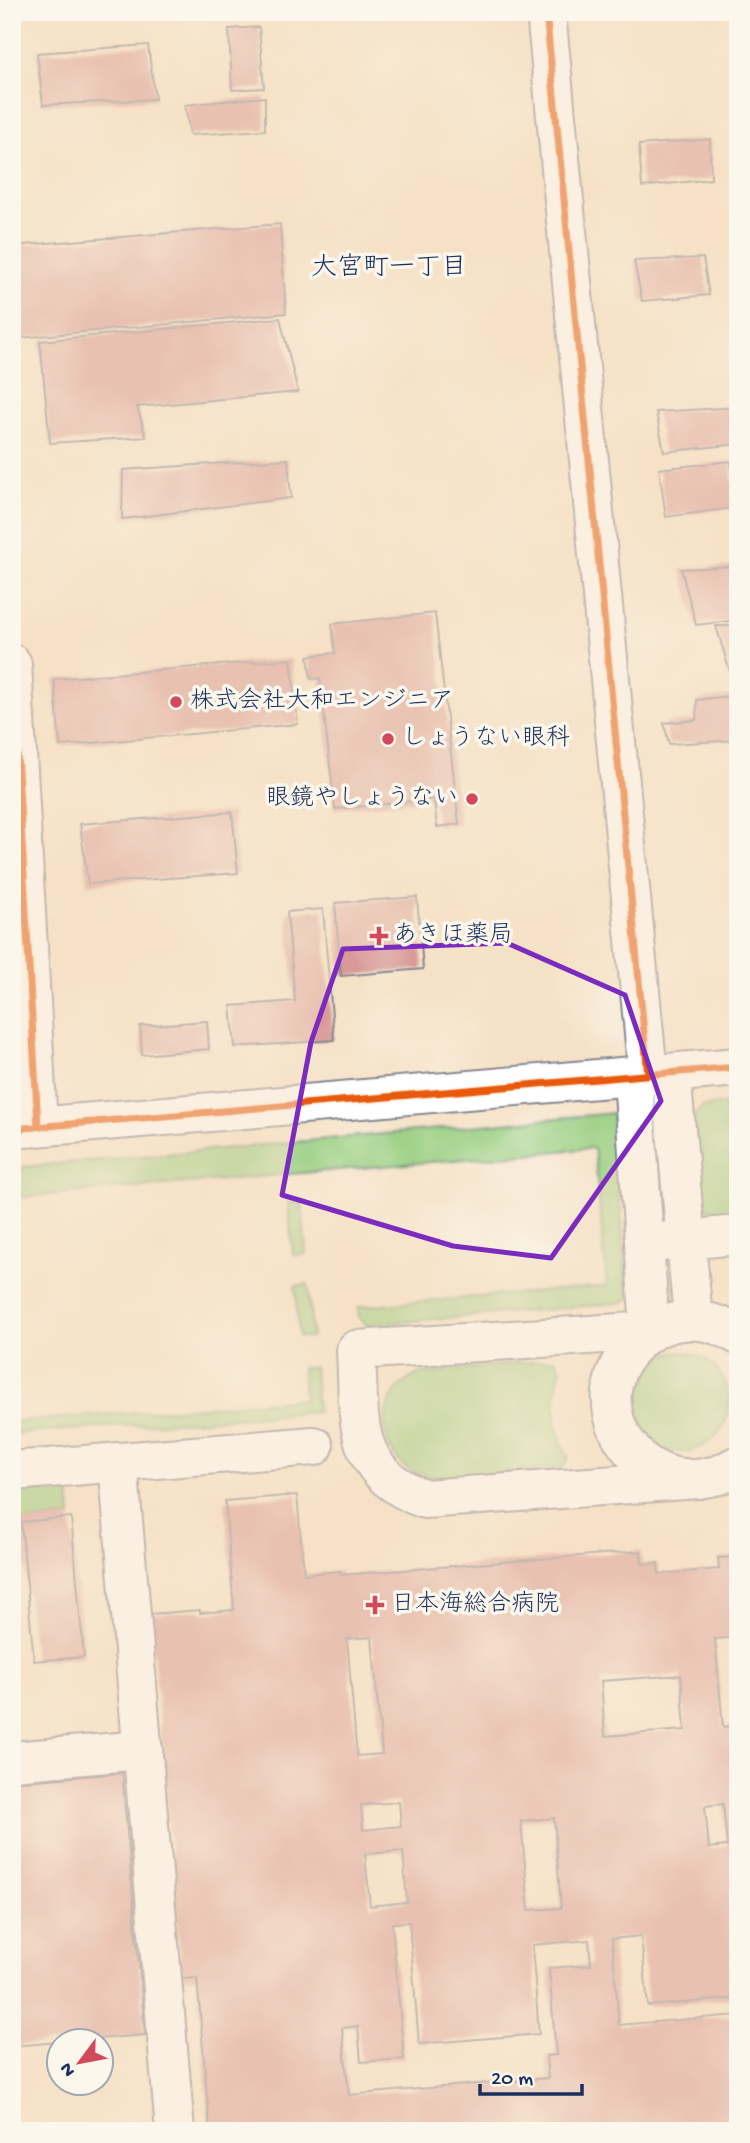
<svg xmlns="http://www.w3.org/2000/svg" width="750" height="2143" viewBox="0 0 750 2143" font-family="'Gochi Hand','Klee One',sans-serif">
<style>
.green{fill:#96cd7f;stroke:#587e6e;stroke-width:2}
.building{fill:#d89998;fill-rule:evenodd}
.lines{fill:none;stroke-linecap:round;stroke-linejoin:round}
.minor-casing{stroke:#888892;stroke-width:42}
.minor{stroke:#fff;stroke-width:38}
.cycleway-casing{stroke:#fbf7ec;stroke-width:11}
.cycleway{stroke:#e8590c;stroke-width:7}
.marked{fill:none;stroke:#7b2cbf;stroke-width:5;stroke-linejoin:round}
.poi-dot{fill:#d1495b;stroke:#fbf7ec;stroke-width:2.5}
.labels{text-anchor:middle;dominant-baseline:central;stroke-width:7;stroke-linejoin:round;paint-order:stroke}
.poi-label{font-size:24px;fill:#1b2f5e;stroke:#fbf7ec;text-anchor:start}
.neighbourhood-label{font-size:26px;fill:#1b2f5e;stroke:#fbf7ec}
</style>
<rect width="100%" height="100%" fill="#fbf7ec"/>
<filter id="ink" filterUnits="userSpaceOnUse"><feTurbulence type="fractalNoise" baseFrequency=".0143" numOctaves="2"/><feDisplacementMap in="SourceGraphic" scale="14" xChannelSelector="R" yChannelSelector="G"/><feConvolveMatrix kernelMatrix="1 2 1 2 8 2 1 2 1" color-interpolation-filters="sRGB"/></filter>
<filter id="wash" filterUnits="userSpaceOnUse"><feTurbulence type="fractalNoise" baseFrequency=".00686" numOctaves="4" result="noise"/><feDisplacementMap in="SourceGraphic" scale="28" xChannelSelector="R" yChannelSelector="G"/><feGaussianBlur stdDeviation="1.57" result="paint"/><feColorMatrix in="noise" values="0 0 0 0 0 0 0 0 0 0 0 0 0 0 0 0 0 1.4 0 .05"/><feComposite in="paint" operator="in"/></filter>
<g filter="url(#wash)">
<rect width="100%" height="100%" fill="#f5e1c6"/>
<!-- green -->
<g class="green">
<path d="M 725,1104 L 737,1216 L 721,1218 L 703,1205 L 693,1116 L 702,1107 Z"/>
<path d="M 613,1113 L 627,1285 L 631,1298 L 620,1303 L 367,1325 L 359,1318 L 358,1307 L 607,1286 L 594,1148 L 12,1198 L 12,1168 Z"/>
<path d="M 302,1202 L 306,1254 L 293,1255 L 288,1203 Z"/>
<path d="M 308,1284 L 312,1337 L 299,1337 L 295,1286 Z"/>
<circle cx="679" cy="1402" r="50"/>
<path d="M 555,1359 L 561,1369 C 552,1401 553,1428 568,1458 L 563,1468 L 440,1478 C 429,1476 418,1475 408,1469 C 379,1449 377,1404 405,1382 C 409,1379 415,1376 419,1374 Z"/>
<path d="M 314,1367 L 317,1412 L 12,1434 L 12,1422 L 304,1399 L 302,1368 Z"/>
<path d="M 69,1488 L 71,1517 L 21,1522 L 19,1492 Z"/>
</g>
<g id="blocks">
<!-- building -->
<g class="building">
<path d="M 259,27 L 264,88 L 232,90 L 229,29 Z"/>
<path d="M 148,45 L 155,99 L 43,105 L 37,53 Z"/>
<path d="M 265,97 L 265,130 L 190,135 L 185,105 Z"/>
<path d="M 710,139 L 711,179 L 642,187 L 639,145 Z"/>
<path d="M 280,224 L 286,313 L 20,338 L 12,246 Z"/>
<path d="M 703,258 L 709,295 L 642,301 L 634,261 Z"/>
<path d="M 280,318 L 298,392 L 137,407 L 146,437 L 50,443 L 40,341 Z"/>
<path d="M 738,407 L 738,444 L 664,452 L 656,412 Z"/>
<path d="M 288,459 L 291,498 L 122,519 L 123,470 Z"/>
<path d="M 731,461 L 734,508 L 666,517 L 659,469 Z"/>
<path d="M 738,566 L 738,620 L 696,625 L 681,569 Z"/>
<path d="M 435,613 L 459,824 L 437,827 L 434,799 L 335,809 L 320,678 L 311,679 L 308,656 L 335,653 L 332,624 Z"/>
<path d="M 716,626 L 738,626 L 738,671 L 730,672 Z"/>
<path d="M 291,659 L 298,724 L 60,746 L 54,679 Z"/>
<path d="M 738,695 L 738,740 L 669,744 L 664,723 L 696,720 L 697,700 Z"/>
<path d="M 232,812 L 238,873 L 88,884 L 80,824 Z"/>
<path d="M 417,897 L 423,969 L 341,976 L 335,903 Z"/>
<path d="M 323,909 L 334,1040 L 235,1047 L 231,1006 L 295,1001 L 287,912 Z"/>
<path d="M 207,1021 L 209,1049 L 142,1055 L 140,1026 Z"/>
<path d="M 297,1495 L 304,1574 L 340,1571 L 341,1575 L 641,1551 L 642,1564 L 658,1563 L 659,1574 L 719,1569 L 718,1558 L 733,1557 L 732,1543 L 738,1543 L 738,1637 L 715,1639 L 723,1727 L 738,1725 L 738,1998 L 648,2006 L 641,1936 L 612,1939 L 619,2025 L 738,2015 L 738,2131 L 210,2131 L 197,1978 L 182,1979 L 150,1614 L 200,1610 L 200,1613 L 234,1610 L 225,1501 ZM 372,1637 L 382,1754 L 357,1756 L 347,1639 ZM 681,1675 L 685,1730 L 605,1736 L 601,1681 ZM 399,1802 L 401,1826 L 363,1830 L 361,1805 ZM 723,1804 L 727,1846 L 709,1848 L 705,1806 ZM 554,1818 L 561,1908 L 529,1910 L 521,1821 ZM 403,1851 L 407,1902 L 370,1906 L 365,1854 ZM 409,1922 L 419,2044 L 539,2034 L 532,1945 L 589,1940 L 591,1965 L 549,1968 L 556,2055 L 546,2056 L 548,2078 L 349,2095 L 342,2028 L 358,2026 L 361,2062 L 404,2059 L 392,1923 Z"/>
<path d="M 71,1517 L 84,1657 L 34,1661 L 21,1522 Z"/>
<path d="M 122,1773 L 145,2035 L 12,2046 L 12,1782 Z"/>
</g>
</g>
</g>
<g filter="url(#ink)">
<use href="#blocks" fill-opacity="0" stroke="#888892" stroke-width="2"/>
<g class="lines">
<!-- minor casing -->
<g class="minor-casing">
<g id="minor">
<path d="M 546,12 L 648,1075"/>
<path d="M 12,664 L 38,1126"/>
<path d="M 671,1073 L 693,1319"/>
<path d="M 633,1077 L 650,1331 L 356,1350 C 360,1417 349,1472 425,1499 L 698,1479 L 719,1475 L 738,1465"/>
<path d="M 12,1129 L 738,1067"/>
<path d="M 660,1242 L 738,1235"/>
<path d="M 118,1462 L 175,2131"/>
<path d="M 12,1471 L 314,1446"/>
<path d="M 684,1478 C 664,1477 645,1466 633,1452 C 571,1382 656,1283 738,1335"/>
<path d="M 12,1761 L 143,1750"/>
</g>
</g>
<!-- minor -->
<use href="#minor" class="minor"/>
<!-- cycleway casing -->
<g class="cycleway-casing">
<g id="cycleway">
<path d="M 546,12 L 648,1075"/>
<path d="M 12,664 L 38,1126"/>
<path d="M 12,1129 L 738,1067"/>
</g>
</g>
<!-- cycleway -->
<use href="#cycleway" class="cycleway"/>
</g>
</g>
<!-- marked area -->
<path d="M0 0H750V2143H0ZM 507,943 L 625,995 L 661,1101 L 551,1258 L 453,1246 L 282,1195 L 311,1042 L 343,949 Z" fill="#f5e1c6" fill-opacity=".55" fill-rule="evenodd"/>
<path class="marked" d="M 507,943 L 625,995 L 661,1101 L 551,1258 L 453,1246 L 282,1195 L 311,1042 L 343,949 Z"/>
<!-- markers -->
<g class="poi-dot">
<circle cx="176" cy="702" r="7"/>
<circle cx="388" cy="739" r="7"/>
<circle cx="472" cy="799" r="7"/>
<path d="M375.5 925.5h7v7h7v7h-7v7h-7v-7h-7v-7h7z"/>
<path d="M371.5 1594.5h7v7h7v7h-7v7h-7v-7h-7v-7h7z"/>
</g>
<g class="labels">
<!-- poi labels -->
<g class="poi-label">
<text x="190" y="702">株式会社大和エンジニア</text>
<text x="402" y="739">しょうない眼科</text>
<text x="458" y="799" text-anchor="end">眼鏡やしょうない</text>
<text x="393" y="936">あきほ薬局</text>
<text x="391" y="1605">日本海総合病院</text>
</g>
<!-- neighbourhood labels -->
<g class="neighbourhood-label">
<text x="389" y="269">大宮町一丁目</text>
</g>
</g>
<!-- margin -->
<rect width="750" height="2143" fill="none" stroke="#fbf7ec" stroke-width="42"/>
<!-- north arrow -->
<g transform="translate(80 2062) rotate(238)"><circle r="33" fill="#fbf7ec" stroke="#a1a7b3" stroke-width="2"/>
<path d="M0-5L12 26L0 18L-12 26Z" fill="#d1495b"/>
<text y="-10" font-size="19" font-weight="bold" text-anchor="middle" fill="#1b2f5e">N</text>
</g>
<!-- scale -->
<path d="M480 2084v10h102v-10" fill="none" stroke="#1b2f5e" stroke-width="3.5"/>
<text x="491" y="2084" font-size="21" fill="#1b2f5e" stroke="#fbf7ec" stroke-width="5" paint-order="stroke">20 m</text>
</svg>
